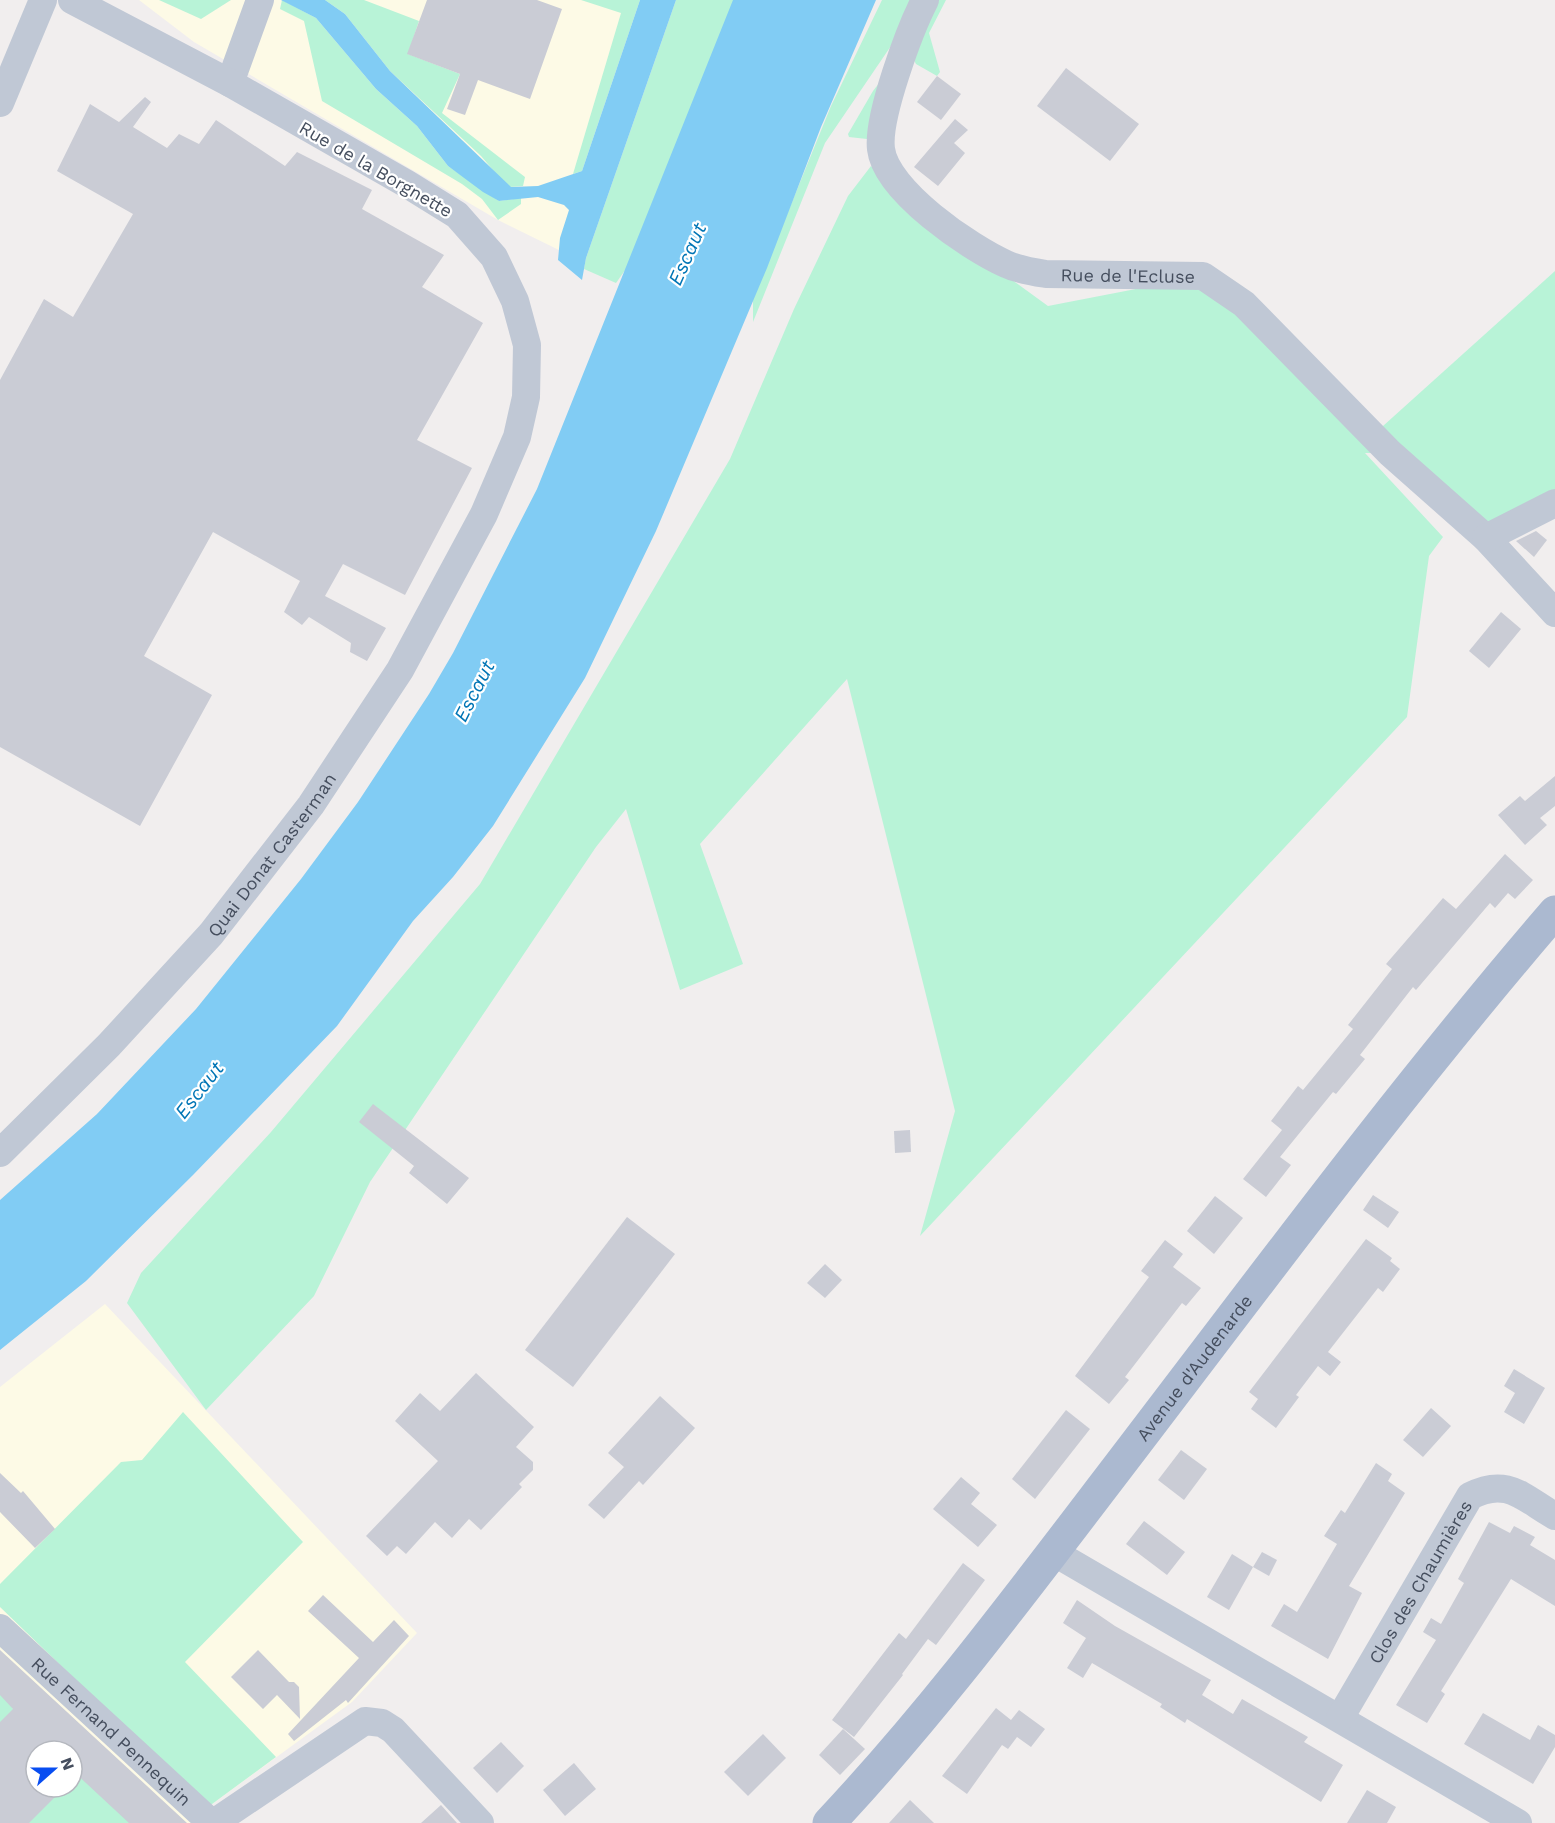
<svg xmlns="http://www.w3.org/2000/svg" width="1555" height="1823" viewBox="0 0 1555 1823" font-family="'Work Sans',sans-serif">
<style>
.commercial{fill:#fdfae6;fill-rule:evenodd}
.green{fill:#b8f3d7}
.water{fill:#81ccf4}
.building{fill:#caccd5}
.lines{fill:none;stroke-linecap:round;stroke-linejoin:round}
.minor{stroke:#c0c8d5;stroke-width:28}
.major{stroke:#abb9d0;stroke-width:33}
.labels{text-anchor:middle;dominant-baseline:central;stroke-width:4.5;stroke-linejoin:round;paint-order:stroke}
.street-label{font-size:18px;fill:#454e5e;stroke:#fff}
.water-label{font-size:20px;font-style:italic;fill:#0075b5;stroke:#fff}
</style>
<rect width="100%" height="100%" fill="#f1eeee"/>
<!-- commercial -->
<g class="commercial">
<path d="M 139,0 L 658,0 L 565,253 L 498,220 L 194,42 Z"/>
<path d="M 105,1304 L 417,1633 L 352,1702 L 208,1807 L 191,1823 L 0,1823 L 0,1387 ZM 36,1751 L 72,1751 L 72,1787 L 36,1787 Z"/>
</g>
<!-- green -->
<g class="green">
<path d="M 159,0 L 231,0 L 201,19 Z"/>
<path d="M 282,0 L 316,18 L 376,89 L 417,126 L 448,166 L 499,201 L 521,198 L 521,204 L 498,220 L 482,199 L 462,184 L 322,101 L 304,21 L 280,9 Z"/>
<path d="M 325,0 L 364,0 L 419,21 L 408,54 L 460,74 L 442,113 L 525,177 L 523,186 L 510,187 L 504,183 L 481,156 L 390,71 L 345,14 Z"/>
<path d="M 581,0 L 640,0 L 582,171 L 573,174 L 621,13 Z"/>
<path d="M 676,0 L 734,0 L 628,266 L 616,283 L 584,269 L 586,258 Z"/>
<path d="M 882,0 L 946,0 L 929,33 L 940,72 L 937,76 L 916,64 L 904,41 L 895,40 L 825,143 L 753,322 L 753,298 L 831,106 Z"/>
<path d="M 887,73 L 867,139 L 849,137 L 848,134 L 873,91 Z"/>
<path d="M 871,166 L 906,203 L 1048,306 L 1203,276 L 1390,453 L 1365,453 L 1443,537 L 1429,556 L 1407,717 L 920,1236 L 955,1111 L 847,679 L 700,844 L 743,964 L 680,990 L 626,809 L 596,847 L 370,1182 L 314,1296 L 206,1410 L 127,1303 L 141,1273 L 271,1132 L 480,884 L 730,459 L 794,309 L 848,196 Z"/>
<path d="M 1555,271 L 1555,489 L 1486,538 L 1373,435 Z"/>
<path d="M 183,1412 L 303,1542 L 185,1662 L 276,1757 L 208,1807 L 0,1607 L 0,1584 L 121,1462 L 142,1460 Z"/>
<path d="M 0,1685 L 36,1751 L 36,1787 L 72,1787 L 72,1760 L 132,1823 L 0,1823 Z"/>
</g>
<!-- water -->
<g class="water">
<path d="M 281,0 L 325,0 L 345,14 L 390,71 L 511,187 L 538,186 L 582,171 L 640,0 L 676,0 L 586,258 L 582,280 L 558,260 L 560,238 L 569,210 L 564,205 L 538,197 L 499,201 L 483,192 L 448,166 L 417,126 L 376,89 L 316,18 Z"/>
<path d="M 733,0 L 876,0 L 821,127 L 767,268 L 656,531 L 585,678 L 493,826 L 453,877 L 413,921 L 337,1026 L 193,1175 L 86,1281 L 0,1350 L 0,1200 L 97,1114 L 196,1009 L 301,879 L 358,802 L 429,694 L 453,653 L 537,489 Z"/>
</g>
<!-- building -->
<g class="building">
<path d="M 427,0 L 537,0 L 562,9 L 530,99 L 478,80 L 465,115 L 447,109 L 460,74 L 407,54 Z"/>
<path d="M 1066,68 L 1139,124 L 1110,161 L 1037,106 Z"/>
<path d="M 937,76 L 961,94 L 941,120 L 917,102 Z"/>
<path d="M 145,97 L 151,102 L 133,127 L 167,148 L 179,134 L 199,144 L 216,120 L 285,166 L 297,152 L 372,190 L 362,209 L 444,255 L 422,287 L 483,323 L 417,440 L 472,468 L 405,595 L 343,564 L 325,596 L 386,628 L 367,661 L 350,652 L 351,643 L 309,617 L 302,625 L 284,612 L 300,581 L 213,532 L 144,656 L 212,695 L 140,826 L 0,747 L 0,380 L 44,299 L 73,317 L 133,214 L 57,171 L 90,104 L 119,122 Z"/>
<path d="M 955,119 L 968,130 L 954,143 L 965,153 L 938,186 L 914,167 Z"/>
<path d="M 1536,531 L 1547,540 L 1534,557 L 1516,541 Z"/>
<path d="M 1501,612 L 1521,629 L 1489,668 L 1469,651 Z"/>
<path d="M 1555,776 L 1555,806 L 1540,818 L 1547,825 L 1525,845 L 1498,815 L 1520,796 L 1525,801 Z"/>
<path d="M 1505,854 L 1533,880 L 1515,899 L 1508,893 L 1495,908 L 1490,903 L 1416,990 L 1413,987 L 1360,1055 L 1365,1059 L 1336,1094 L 1333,1092 L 1280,1157 L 1291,1165 L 1266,1197 L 1243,1179 L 1282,1130 L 1271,1121 L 1298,1086 L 1303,1090 L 1353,1029 L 1348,1025 L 1392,969 L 1386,964 L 1443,898 L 1456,909 Z"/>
<path d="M 373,1104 L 469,1178 L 447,1204 L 409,1173 L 414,1166 L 359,1122 Z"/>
<path d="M 910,1130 L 911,1152 L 895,1153 L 894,1131 Z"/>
<path d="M 1373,1195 L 1399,1212 L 1388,1228 L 1363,1210 Z"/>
<path d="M 1215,1196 L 1243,1218 L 1214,1254 L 1187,1231 Z"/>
<path d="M 627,1217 L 675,1254 L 573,1387 L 525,1350 Z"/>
<path d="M 1366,1239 L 1392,1258 L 1390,1261 L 1400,1269 L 1383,1292 L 1378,1288 L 1328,1352 L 1341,1362 L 1330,1376 L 1318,1366 L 1296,1395 L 1299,1397 L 1276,1428 L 1251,1409 L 1258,1399 L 1249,1392 Z"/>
<path d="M 1165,1240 L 1183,1254 L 1173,1267 L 1201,1288 L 1186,1306 L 1182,1303 L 1125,1377 L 1129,1380 L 1109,1404 L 1075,1376 L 1149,1277 L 1141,1271 Z"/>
<path d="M 825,1264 L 842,1280 L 825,1298 L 807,1283 Z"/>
<path d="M 1514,1369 L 1545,1388 L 1524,1424 L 1504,1412 L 1515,1393 L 1504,1386 Z"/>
<path d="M 476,1373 L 534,1427 L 516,1447 L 533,1462 L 533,1470 L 519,1484 L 522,1487 L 481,1530 L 469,1519 L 452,1538 L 435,1522 L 406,1554 L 397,1546 L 387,1556 L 366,1536 L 438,1461 L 395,1421 L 420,1393 L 440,1411 Z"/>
<path d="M 660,1396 L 695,1428 L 643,1485 L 639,1481 L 604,1519 L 588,1505 L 624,1467 L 608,1453 Z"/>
<path d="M 1431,1408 L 1451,1426 L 1423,1457 L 1403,1440 Z"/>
<path d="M 1066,1410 L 1090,1429 L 1035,1499 L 1012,1479 Z"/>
<path d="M 1181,1450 L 1207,1469 L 1184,1500 L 1158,1480 Z"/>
<path d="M 1376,1463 L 1392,1474 L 1388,1481 L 1405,1493 L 1349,1586 L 1362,1593 L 1328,1659 L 1271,1626 L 1284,1604 L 1297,1612 L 1337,1544 L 1324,1536 L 1341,1510 L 1345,1513 Z"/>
<path d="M 0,1473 L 21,1493 L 23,1491 L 55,1529 L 35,1548 L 0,1512 Z"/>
<path d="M 961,1477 L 980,1493 L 971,1504 L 997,1525 L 978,1547 L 933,1509 Z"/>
<path d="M 1144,1521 L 1185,1552 L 1167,1575 L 1126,1544 Z"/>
<path d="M 1489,1522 L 1510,1533 L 1514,1526 L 1535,1537 L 1530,1545 L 1555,1560 L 1555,1606 L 1511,1579 L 1441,1691 L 1445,1694 L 1427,1723 L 1396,1705 L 1436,1640 L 1423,1632 L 1431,1618 L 1441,1624 L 1464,1583 L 1458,1579 Z"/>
<path d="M 1262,1552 L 1277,1560 L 1269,1576 L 1253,1567 Z"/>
<path d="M 1232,1554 L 1253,1567 L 1229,1610 L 1207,1597 Z"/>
<path d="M 963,1563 L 985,1580 L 936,1645 L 928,1639 L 902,1674 L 903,1675 L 854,1737 L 832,1720 L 899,1633 L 906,1639 Z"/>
<path d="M 323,1595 L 373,1642 L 394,1620 L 409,1636 L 348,1703 L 346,1700 L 294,1741 L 288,1734 L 359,1658 L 308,1611 Z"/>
<path d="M 1077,1600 L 1115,1626 L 1211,1680 L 1202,1695 L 1233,1714 L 1242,1699 L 1308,1737 L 1304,1742 L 1343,1765 L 1321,1802 L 1187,1719 L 1185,1723 L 1160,1707 L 1162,1704 L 1092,1663 L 1083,1678 L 1067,1668 L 1086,1638 L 1063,1623 Z"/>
<path d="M 0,1650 L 187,1823 L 129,1823 L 72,1770 L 72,1751 L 36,1751 L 36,1787 L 65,1787 L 29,1823 L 0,1823 L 0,1722 L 13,1709 L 0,1695 Z"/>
<path d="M 258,1650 L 289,1682 L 294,1682 L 299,1687 L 300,1719 L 277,1695 L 263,1709 L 231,1677 Z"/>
<path d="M 996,1708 L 1011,1720 L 1019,1710 L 1045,1729 L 1031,1747 L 1017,1737 L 1008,1749 L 1002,1745 L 967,1794 L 942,1776 Z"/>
<path d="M 1483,1713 L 1530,1740 L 1538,1725 L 1555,1735 L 1555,1747 L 1533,1784 L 1464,1744 Z"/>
<path d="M 843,1729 L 865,1749 L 840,1775 L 819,1755 Z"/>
<path d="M 763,1734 L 786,1758 L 748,1796 L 724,1772 Z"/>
<path d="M 501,1742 L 524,1766 L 497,1793 L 473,1768 Z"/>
<path d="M 574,1763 L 596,1789 L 565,1816 L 543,1790 Z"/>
<path d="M 1367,1790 L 1396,1807 L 1387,1823 L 1347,1823 Z"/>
<path d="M 910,1800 L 934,1823 L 889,1823 Z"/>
<path d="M 441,1805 L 457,1823 L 421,1823 Z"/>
</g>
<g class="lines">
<!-- minor -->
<g class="minor">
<path id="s1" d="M 925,0 C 910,29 877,117 881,149 C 886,191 970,248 1006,264 C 1019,270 1033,272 1046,274 L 1203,276 L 1244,304 L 1390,453 L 1486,538 L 1555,613"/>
<path d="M 230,83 L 260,0"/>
<path d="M 0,103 L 43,0"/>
<path d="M 1486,538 L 1555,503"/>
<path id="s2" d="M 0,1153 L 109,1045 L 211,934 L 311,805 L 400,670 L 484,514 L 517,437 L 526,397 L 527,345 L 515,301 L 494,257 L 457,215 L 407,184 L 230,83 L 72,0"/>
<path d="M 1053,1552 L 1518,1823"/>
<path id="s3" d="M 0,1628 L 206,1818 L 214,1821 L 221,1818 L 365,1721 L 382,1723 L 393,1730 L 480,1823"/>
<path id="s4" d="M 1340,1718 L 1470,1496 C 1507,1477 1522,1497 1555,1516"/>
</g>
<!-- major -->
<path class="major" id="s5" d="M 829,1823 C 924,1722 1008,1611 1092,1501 C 1244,1303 1392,1101 1555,912"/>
</g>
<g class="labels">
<!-- street labels -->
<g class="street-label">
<text transform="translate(376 169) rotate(30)">Rue de la Borgnette</text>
<text stroke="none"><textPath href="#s1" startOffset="454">Rue de l'Ecluse</textPath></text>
<text stroke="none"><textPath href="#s2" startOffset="404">Quai Donat Casterman</textPath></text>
<text stroke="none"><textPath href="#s5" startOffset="584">Avenue d'Audenarde</textPath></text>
<text stroke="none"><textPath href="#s4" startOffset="158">Clos des Chaumières</textPath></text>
<text stroke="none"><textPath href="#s3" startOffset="152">Rue Fernand Pennequin</textPath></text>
</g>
<!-- water labels -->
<g class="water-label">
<text transform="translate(687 254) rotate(-66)">Escaut</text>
<text transform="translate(474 691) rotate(-63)">Escaut</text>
<text transform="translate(199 1090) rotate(-52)">Escaut</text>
</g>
</g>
<!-- north arrow -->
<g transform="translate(54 1769) rotate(69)"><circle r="28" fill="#ffffff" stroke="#b5b8bf" stroke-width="1.5"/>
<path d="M0-4.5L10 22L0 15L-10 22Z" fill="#084df1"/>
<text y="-9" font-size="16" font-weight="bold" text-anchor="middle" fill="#454e5e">N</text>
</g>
</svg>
